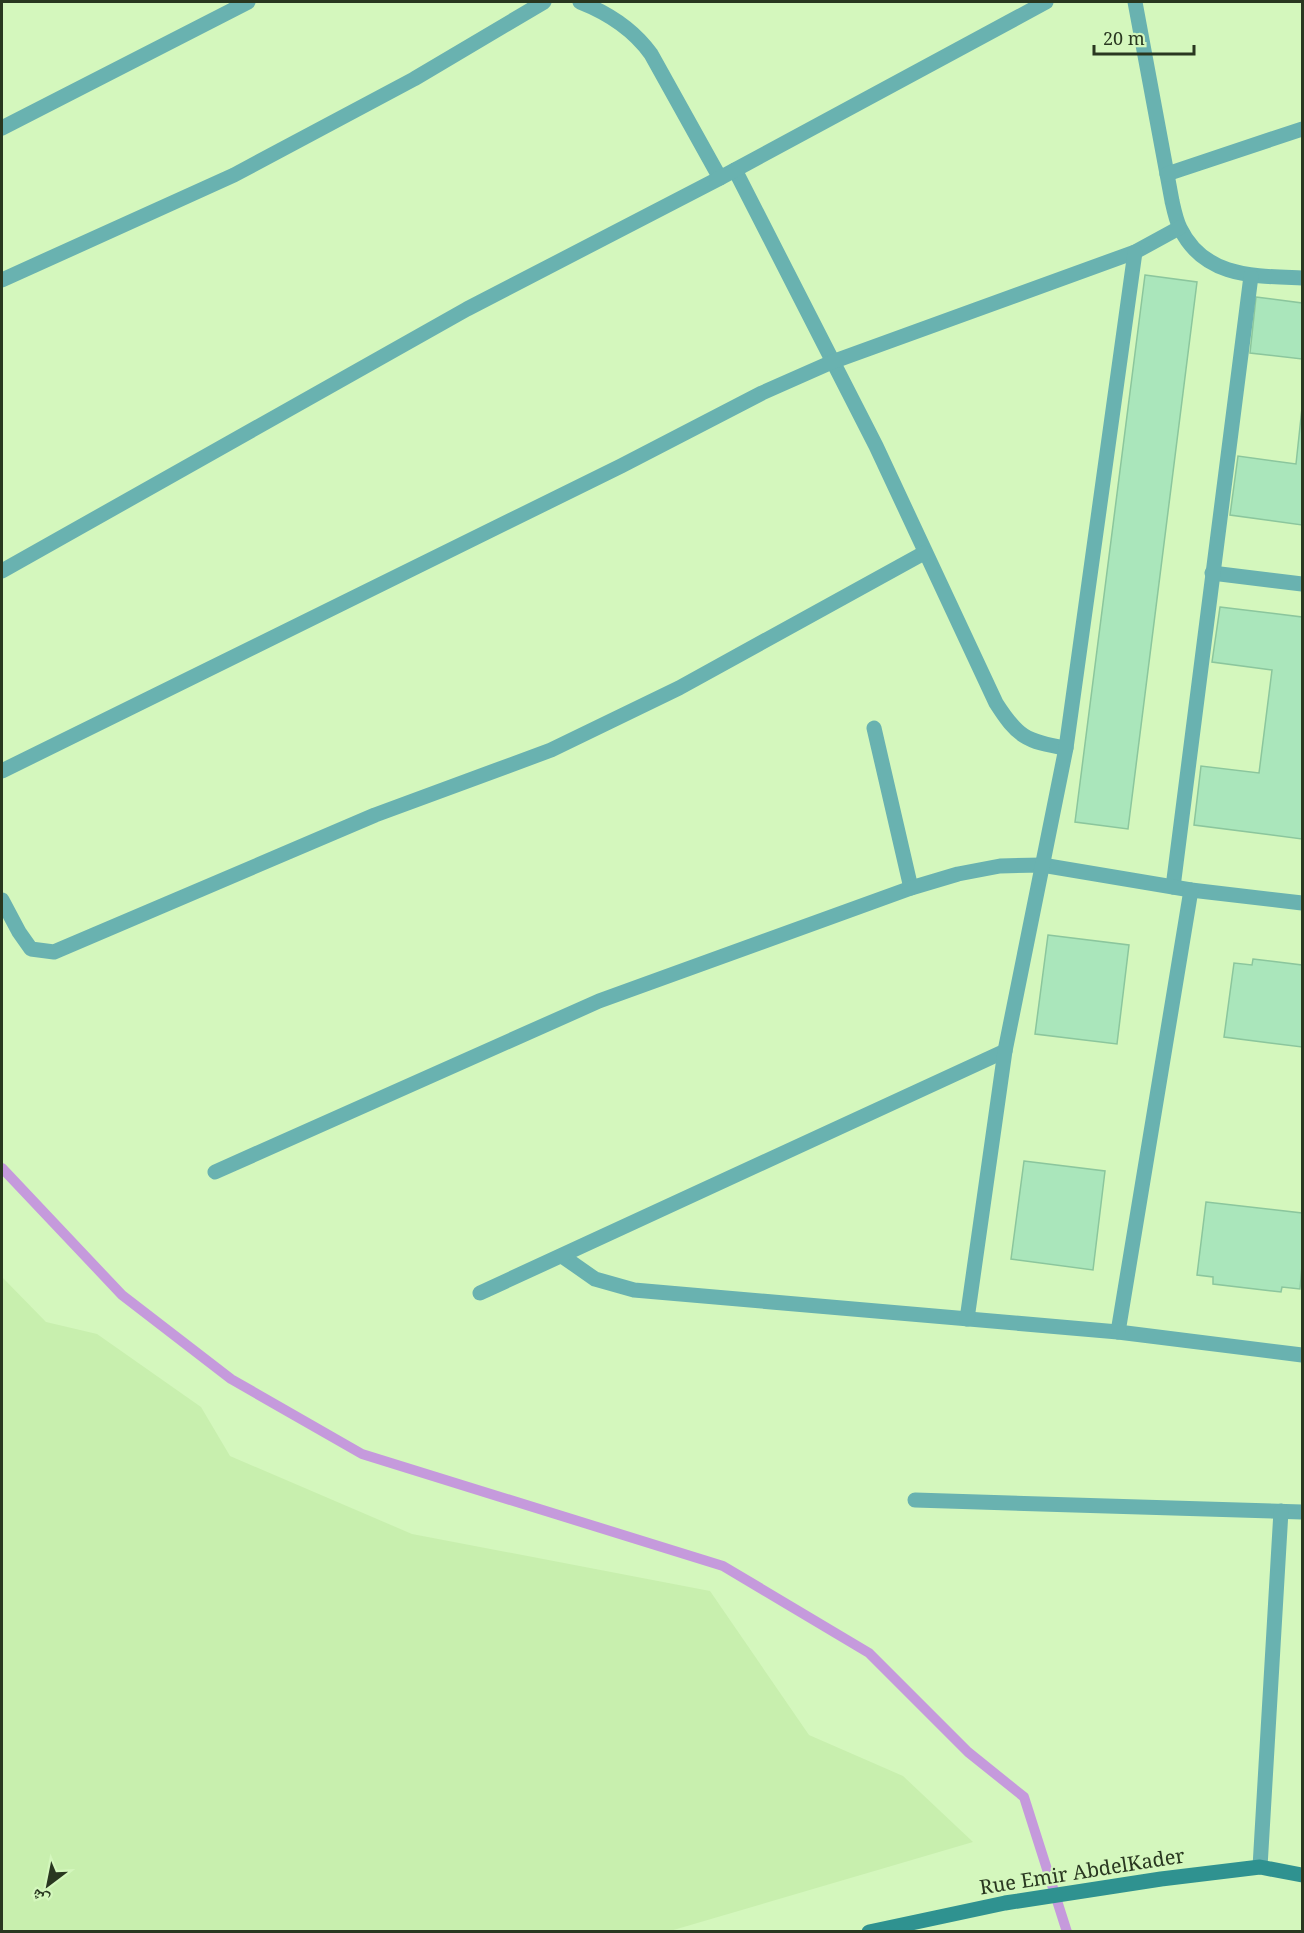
<svg xmlns="http://www.w3.org/2000/svg" width="1304" height="1933" viewBox="0 0 1304 1933" font-family="'Noto Serif','Noto Naskh Arabic',serif">
<style>
.built{fill:#c8efae}
.lines{fill:none;stroke-linecap:round;stroke-linejoin:round}
.stream{stroke:#c59adc;stroke-width:10}
.building{fill:#aae6bb;stroke:#8bc69d;stroke-width:1.5}
.street{stroke:#69b2b0;stroke-width:15}
.secondary{stroke:#2f9290;stroke-width:15}
.labels{text-anchor:middle;dominant-baseline:central;stroke-width:4.5;stroke-linejoin:round;paint-order:stroke}
.street-label{font-size:20px;fill:#293720;stroke:#d4f7bd}
</style>
<rect width="100%" height="100%" fill="#d4f7bd"/>
<!-- built -->
<path class="built" d="M 2,1277 L 46,1322 L 97,1334 L 201,1407 L 230,1456 L 412,1534 L 710,1591 L 809,1735 L 903,1776 L 973,1842 L 670,1931 L 2,1931 Z"/>
<g class="lines">
<!-- stream -->
<path class="stream" d="M 2,1168 L 122,1295 L 231,1379 L 362,1454 L 723,1566 L 869,1653 L 968,1752 L 1024,1797 L 1067,1932"/>
</g>
<!-- building -->
<g class="building">
<path d="M 1145,275 L 1197,282 L 1128,829 L 1075,822 Z"/>
<path d="M 1256,297 L 1302,303 L 1302,359 L 1250,353 Z"/>
<path d="M 1302,408 L 1302,525 L 1230,515 L 1238,456 L 1296,464 Z"/>
<path d="M 1220,607 L 1302,617 L 1302,839 L 1194,825 L 1201,766 L 1259,773 L 1272,670 L 1212,662 Z"/>
<path d="M 1048,935 L 1129,945 L 1117,1044 L 1035,1034 Z"/>
<path d="M 1253,959 L 1302,965 L 1302,1047 L 1224,1037 L 1234,963 L 1252,965 Z"/>
<path d="M 1024,1161 L 1105,1171 L 1093,1270 L 1011,1259 Z"/>
<path d="M 1206,1202 L 1302,1213 L 1302,1266 L 1300,1289 L 1282,1287 L 1281,1292 L 1213,1284 L 1213,1277 L 1197,1275 Z"/>
</g>
<g class="lines">
<!-- street -->
<g class="street">
<path d="M 580,2 C 608,13 633,29 651,54 L 720,178"/>
<path d="M 1135,2 L 1172,201 C 1174,210 1176,220 1180,228 C 1204,278 1255,276 1302,278"/>
<path d="M 2,128 L 248,2"/>
<path d="M 735,170 L 876,446 L 996,703 C 1017,736 1026,742 1066,748"/>
<path d="M 1167,174 L 1302,129"/>
<path d="M 2,280 L 234,175 L 414,79 L 544,2"/>
<path d="M 2,571 L 467,309 L 720,178 L 1046,2"/>
<path d="M 1212,573 L 1302,584"/>
<path d="M 874,728 L 911,888"/>
<path d="M 2,771 L 621,466 L 762,393 L 832,362 L 1135,252 L 1179,228"/>
<path d="M 1173,887 L 1251,276"/>
<path d="M 2,900 L 19,932 L 31,949 L 54,952 L 375,815 L 551,750 L 679,688 L 924,553"/>
<path d="M 215,1172 L 599,1001 L 911,888 L 958,874 L 1000,866 L 1042,865 L 1191,890 L 1302,903"/>
<path d="M 562,1256 L 595,1279 L 634,1290 L 1118,1332 L 1302,1355"/>
<path d="M 480,1293 L 1005,1051"/>
<path d="M 967,1319 L 1005,1051 L 1066,748 L 1135,252"/>
<path d="M 1118,1332 L 1191,890"/>
<path d="M 915,1500 L 1302,1512"/>
<path d="M 1260,1867 L 1281,1511"/>
</g>
<!-- secondary -->
<path class="secondary" d="M 869,1932 L 1005,1903 L 1161,1879 L 1260,1867 L 1302,1875"/>
</g>
<g class="labels">
<!-- street labels -->
<g class="street-label">
<text transform="translate(1082 1871) rotate(-9)">Rue Emir AbdelKader</text>
</g>
</g>
<!-- border -->
<rect width="1304" height="1933" fill="none" stroke="#293720" stroke-width="6"/>
<!-- north arrow -->
<g transform="translate(48 1885) rotate(212)" stroke="#d4f7bd" stroke-width="4.5" paint-order="stroke">
<path d="M0-4.5L10 22L0 15L-10 22Z" fill="#293720"/>
<text y="-9" font-size="16" font-weight="bold" text-anchor="middle" fill="#293720">ش</text>
</g>
<!-- scale -->
<path d="M1094 45v9h100v-9" fill="none" stroke="#293720" stroke-width="3"/>
<text x="1103" y="45" font-size="18" fill="#293720" stroke="#d4f7bd" stroke-width="4.5" paint-order="stroke">20 m</text>
</svg>
